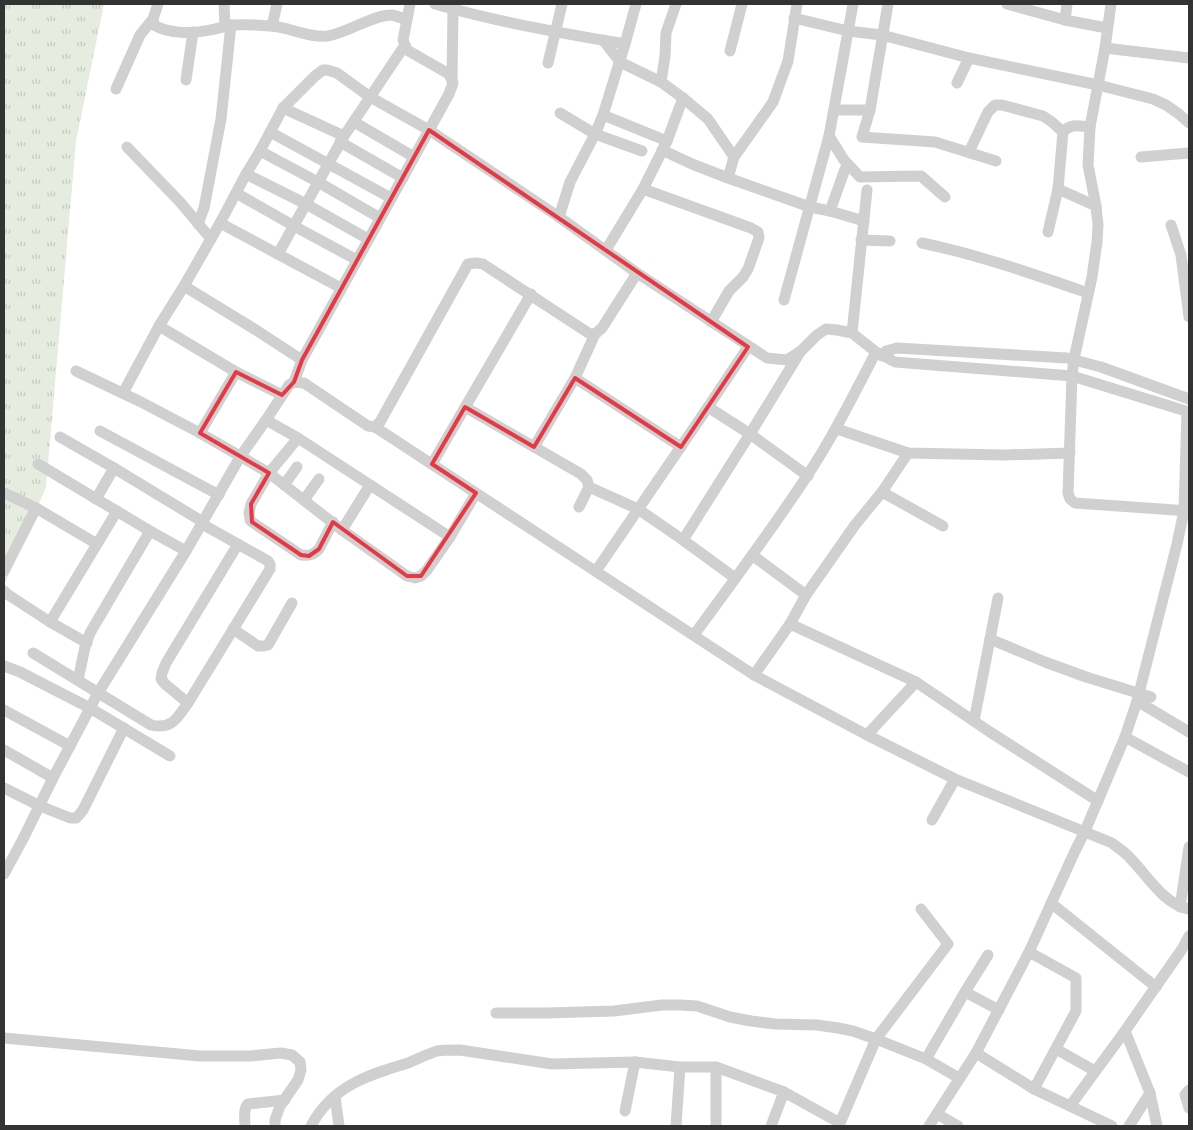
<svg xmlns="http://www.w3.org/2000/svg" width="1193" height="1130" viewBox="0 0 1193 1130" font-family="'Fira Sans',sans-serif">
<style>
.grass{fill:url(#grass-tufts)}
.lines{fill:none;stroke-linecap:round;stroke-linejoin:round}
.minor{stroke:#d0d0d0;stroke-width:11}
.marked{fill:none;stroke:#e63946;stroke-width:4;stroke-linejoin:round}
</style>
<defs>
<pattern id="grass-tufts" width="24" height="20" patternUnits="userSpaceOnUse" patternTransform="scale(1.25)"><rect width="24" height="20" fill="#e6ecdf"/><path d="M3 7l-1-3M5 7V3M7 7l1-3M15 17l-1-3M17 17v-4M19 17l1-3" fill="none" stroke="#c6cbc0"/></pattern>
</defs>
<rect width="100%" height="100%" fill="#fff"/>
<!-- grass -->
<path class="grass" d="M 4,4 L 104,4 L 76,141 L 46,487 L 4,585 Z"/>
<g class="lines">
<!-- minor -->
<g class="minor">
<path d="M 158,4 L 153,19 L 154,25 C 169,34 193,34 210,30 C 217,29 225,26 232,25 C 245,24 259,25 271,26 C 289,27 308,38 327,36 C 347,33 375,14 392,15 C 397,16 402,18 407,20"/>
<path d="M 224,4 L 225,27"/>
<path d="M 435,4 C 497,22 562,33 625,44"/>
<path d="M 636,4 L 625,44 L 603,115 L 595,134 L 570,182 L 559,217 L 637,273 L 767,358 L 787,360 L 801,351 L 817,335 L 826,329 L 837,330 L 852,333 L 876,352 L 895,362 L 1072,376 L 1189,412"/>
<path d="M 676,4 L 666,33 L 665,56 L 661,82 L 683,98 L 708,119 L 734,157"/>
<path d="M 888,4 L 870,110 L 862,137 L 935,142 L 996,161"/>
<path d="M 1007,4 L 1065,20 L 1107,28"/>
<path d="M 1111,4 L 1105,48 L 1090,127 L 1088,165 L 1096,206 L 1098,225 L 1097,242 L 1092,277 L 1074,359 L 1072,376 L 1068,493 L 1070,499 L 1075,503 L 1189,511"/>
<path d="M 794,18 L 848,31 L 882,35 L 969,58 L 1098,85 L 1153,99 L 1166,105 L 1179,114 L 1189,123"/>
<path d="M 1065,20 L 1067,4"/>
<path d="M 272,26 L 277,4"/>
<path d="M 603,40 L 620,62 L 661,82"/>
<path d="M 1105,48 L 1189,58"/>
<path d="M 730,51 L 742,4"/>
<path d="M 548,63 L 562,4"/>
<path d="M 452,79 L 453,9"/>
<path d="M 186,80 L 193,32"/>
<path d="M 957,83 L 969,58"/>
<path d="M 116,89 L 140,35 L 153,19"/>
<path d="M 683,98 L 667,141 L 643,189 L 751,228 L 758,232 L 759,238 L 748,269 L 743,277 L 729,291 L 711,322"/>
<path d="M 283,108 L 344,136"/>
<path d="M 834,110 L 870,110"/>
<path d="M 560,113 L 595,134 L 642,151"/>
<path d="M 603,115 L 667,141"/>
<path d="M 354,122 L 414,157"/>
<path d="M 270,132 L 391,198"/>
<path d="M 829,136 L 844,160 L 860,177 L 921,176 L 945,197"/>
<path d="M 340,142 L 403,178"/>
<path d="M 127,147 L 180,202 L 211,239"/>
<path d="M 662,150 L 692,164 L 728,178 L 810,207 L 830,211 L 864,221"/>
<path d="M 260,151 L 318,182 L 380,218"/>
<path d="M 969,152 L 988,112 L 995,105 L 1002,105 L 1043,116 L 1052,122 L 1063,132"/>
<path d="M 1141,157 L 1189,153"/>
<path d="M 246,174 L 306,204 L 368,239"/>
<path d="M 728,178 L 734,157 L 773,102 L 788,61 L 797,4"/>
<path d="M 1058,189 L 1096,206"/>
<path d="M 236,193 L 294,226 L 357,260"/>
<path d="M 830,211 L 845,169"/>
<path d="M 220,223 L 341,288"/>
<path d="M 198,224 L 204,208 L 221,119 L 231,25"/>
<path d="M 1171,225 L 1181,255 L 1189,317"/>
<path d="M 1048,232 L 1058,189 L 1063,132 C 1070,123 1080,126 1090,127"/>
<path d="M 861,240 L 890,241"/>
<path d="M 922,243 C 979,255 1033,274 1088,293"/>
<path d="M 606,250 L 643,189"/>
<path d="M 278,254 L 344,136 L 405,45"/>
<path d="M 184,286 L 256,330 L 302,360"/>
<path d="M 784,300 L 829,136 L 853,4"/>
<path d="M 852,333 L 867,190"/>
<path d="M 882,356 L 886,351 L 897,348 L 1067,358 L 1101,367 L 1189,399"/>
<path d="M 76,371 L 141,402 L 200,433 L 269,473 L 342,530 L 407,576 L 415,578 L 421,576 L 427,570 L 450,537 L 476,493"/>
<path d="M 575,378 L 681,447"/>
<path d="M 294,382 L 304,383 L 368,426 L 375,427 L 754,675 L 867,735 L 955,779 L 1112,843 C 1118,848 1125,852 1130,858 C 1148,876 1163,904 1189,909"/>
<path d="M 123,393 L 159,326"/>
<path d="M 282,395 L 236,372 L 159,326 L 184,286 L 220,223 L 246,174 L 260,151 L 283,108 L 315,76 L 323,70 L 327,70 L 337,73 L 370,97 L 429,130 L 559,217"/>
<path d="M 465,407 L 581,474 L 587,480 L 589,487 L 579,507"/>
<path d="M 708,407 L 750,434 L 808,476"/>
<path d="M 266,420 L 298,438 L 450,537"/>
<path d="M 375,427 L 380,422 L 468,264 L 476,263 L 483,264 L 590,334 L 595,334"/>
<path d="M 837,429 L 908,453 L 1004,455 L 1070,453"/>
<path d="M 100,431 L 219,495"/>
<path d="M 200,433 L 236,372"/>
<path d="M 60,437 L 114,468 L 203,522"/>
<path d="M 298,438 L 269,473 L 251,504 L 249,513 L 250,520 L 252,522 L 301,555 C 309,556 313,555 319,549 L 333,522"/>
<path d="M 534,447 L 575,378 L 595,334 L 602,328 L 637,273"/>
<path d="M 38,464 L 150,531 L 186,551"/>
<path d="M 432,464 L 531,294"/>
<path d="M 284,485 L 297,467"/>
<path d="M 589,487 L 638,509 L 683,540 L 735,578"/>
<path d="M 882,492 L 943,526"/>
<path d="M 4,493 L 36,508 L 97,544"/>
<path d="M 96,499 L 114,468"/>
<path d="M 304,500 L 319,479"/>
<path d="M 342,530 L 370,485"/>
<path d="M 683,540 L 750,434 L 799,354"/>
<path d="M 752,555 L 806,595"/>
<path d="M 4,571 L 36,508"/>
<path d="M 596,571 L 708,407 L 748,347"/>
<path d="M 4,591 L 7,594 L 50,622 L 87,643"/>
<path d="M 50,622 L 117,511"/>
<path d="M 790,624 L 916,682 L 990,732 L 1098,801"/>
<path d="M 233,629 L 258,646 L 264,646 L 268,645 L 292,603"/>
<path d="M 694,635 C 732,583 771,531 807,476 C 833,437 854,394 876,352"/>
<path d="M 990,639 L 1045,662 L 1086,677 L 1151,697"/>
<path d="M 33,653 L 151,725 C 172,730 177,718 188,703 L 270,569 L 270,564 L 268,561 L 202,524"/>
<path d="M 4,666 L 20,672 L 90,708 L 170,756"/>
<path d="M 754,675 L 790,624 L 806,595 L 855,525 L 882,492 L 908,453"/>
<path d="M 78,680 L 85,647 L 90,633 L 150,531"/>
<path d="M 1137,701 L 1189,732"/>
<path d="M 188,703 L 165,684 L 161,679 L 162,673 L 166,663 L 238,544"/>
<path d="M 4,710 L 70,746"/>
<path d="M 974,721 L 998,598"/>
<path d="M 867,735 L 916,682"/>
<path d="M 1125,737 L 1189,772"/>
<path d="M 4,750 L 53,778"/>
<path d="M 4,788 L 40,806 L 70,818 L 76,818 L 79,815 L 83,810 L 124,728"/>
<path d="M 932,820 L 955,779"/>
<path d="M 4,874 L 23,839 L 53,778 L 98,693 L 186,551 L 240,457 L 266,420 L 289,385 L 294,382 L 302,360 L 449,94 L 453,83 L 449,74 L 407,50 L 403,40 L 410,4"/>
<path d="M 1051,903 L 1156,987"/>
<path d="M 1180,907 L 1189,847"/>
<path d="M 1029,952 L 1076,978 L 1076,1011 L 1034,1089"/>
<path d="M 965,992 L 999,1010"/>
<path d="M 496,1013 L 547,1013 L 614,1011 L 662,1005 L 680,1005 L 697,1006 L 730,1017 L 751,1021 L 775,1024 L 817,1025 L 838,1028 L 853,1031 L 876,1039 L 926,1059 L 959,1078"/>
<path d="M 1125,1031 L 1150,1093 L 1129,1126"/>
<path d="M 4,1038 L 200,1056 L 250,1056 L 281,1053 L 292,1055 L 300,1062 L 301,1070 L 298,1080 L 280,1106 L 275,1120 L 275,1126"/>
<path d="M 1056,1049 L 1095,1071"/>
<path d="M 976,1053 L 1034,1089 L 1112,1126"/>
<path d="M 926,1059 L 965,992 L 988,955"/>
<path d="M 716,1067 L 716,1126"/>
<path d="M 1189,1090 L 1185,1095 L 1189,1108"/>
<path d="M 1150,1093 L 1157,1126"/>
<path d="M 335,1096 L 339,1126"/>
<path d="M 1070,1106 L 1125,1031 L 1182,949 L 1189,936"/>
<path d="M 625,1111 L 635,1062"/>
<path d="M 937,1114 L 958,1126"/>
<path d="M 245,1126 C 245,1119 243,1109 248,1104 L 285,1100"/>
<path d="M 311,1126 C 332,1086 368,1075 408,1063 C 418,1059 427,1054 437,1051 C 445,1050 453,1050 460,1050 L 552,1064 L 635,1062 L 680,1067 L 716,1067 L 784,1092 L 840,1123 L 876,1039 L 948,944 L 921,909"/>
<path d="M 676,1126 L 680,1067"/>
<path d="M 771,1126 L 784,1092"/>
<path d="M 929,1126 L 976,1053 L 1029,952 L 1075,851 L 1085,831 L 1125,737 L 1137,701 L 1177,544 L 1184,511 L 1187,412"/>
</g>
</g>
<!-- marked area -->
<path class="marked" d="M 429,130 L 748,347 L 681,447 L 575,378 L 534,447 L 465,407 L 432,464 L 476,493 L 421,576 L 407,576 L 333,522 L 319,549 L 309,556 L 301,555 L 252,522 L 251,504 L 269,473 L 200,433 L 236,372 L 282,395 L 294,382 L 302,360 Z"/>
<!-- border -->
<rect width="1193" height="1130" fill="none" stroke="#333333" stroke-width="10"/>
</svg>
